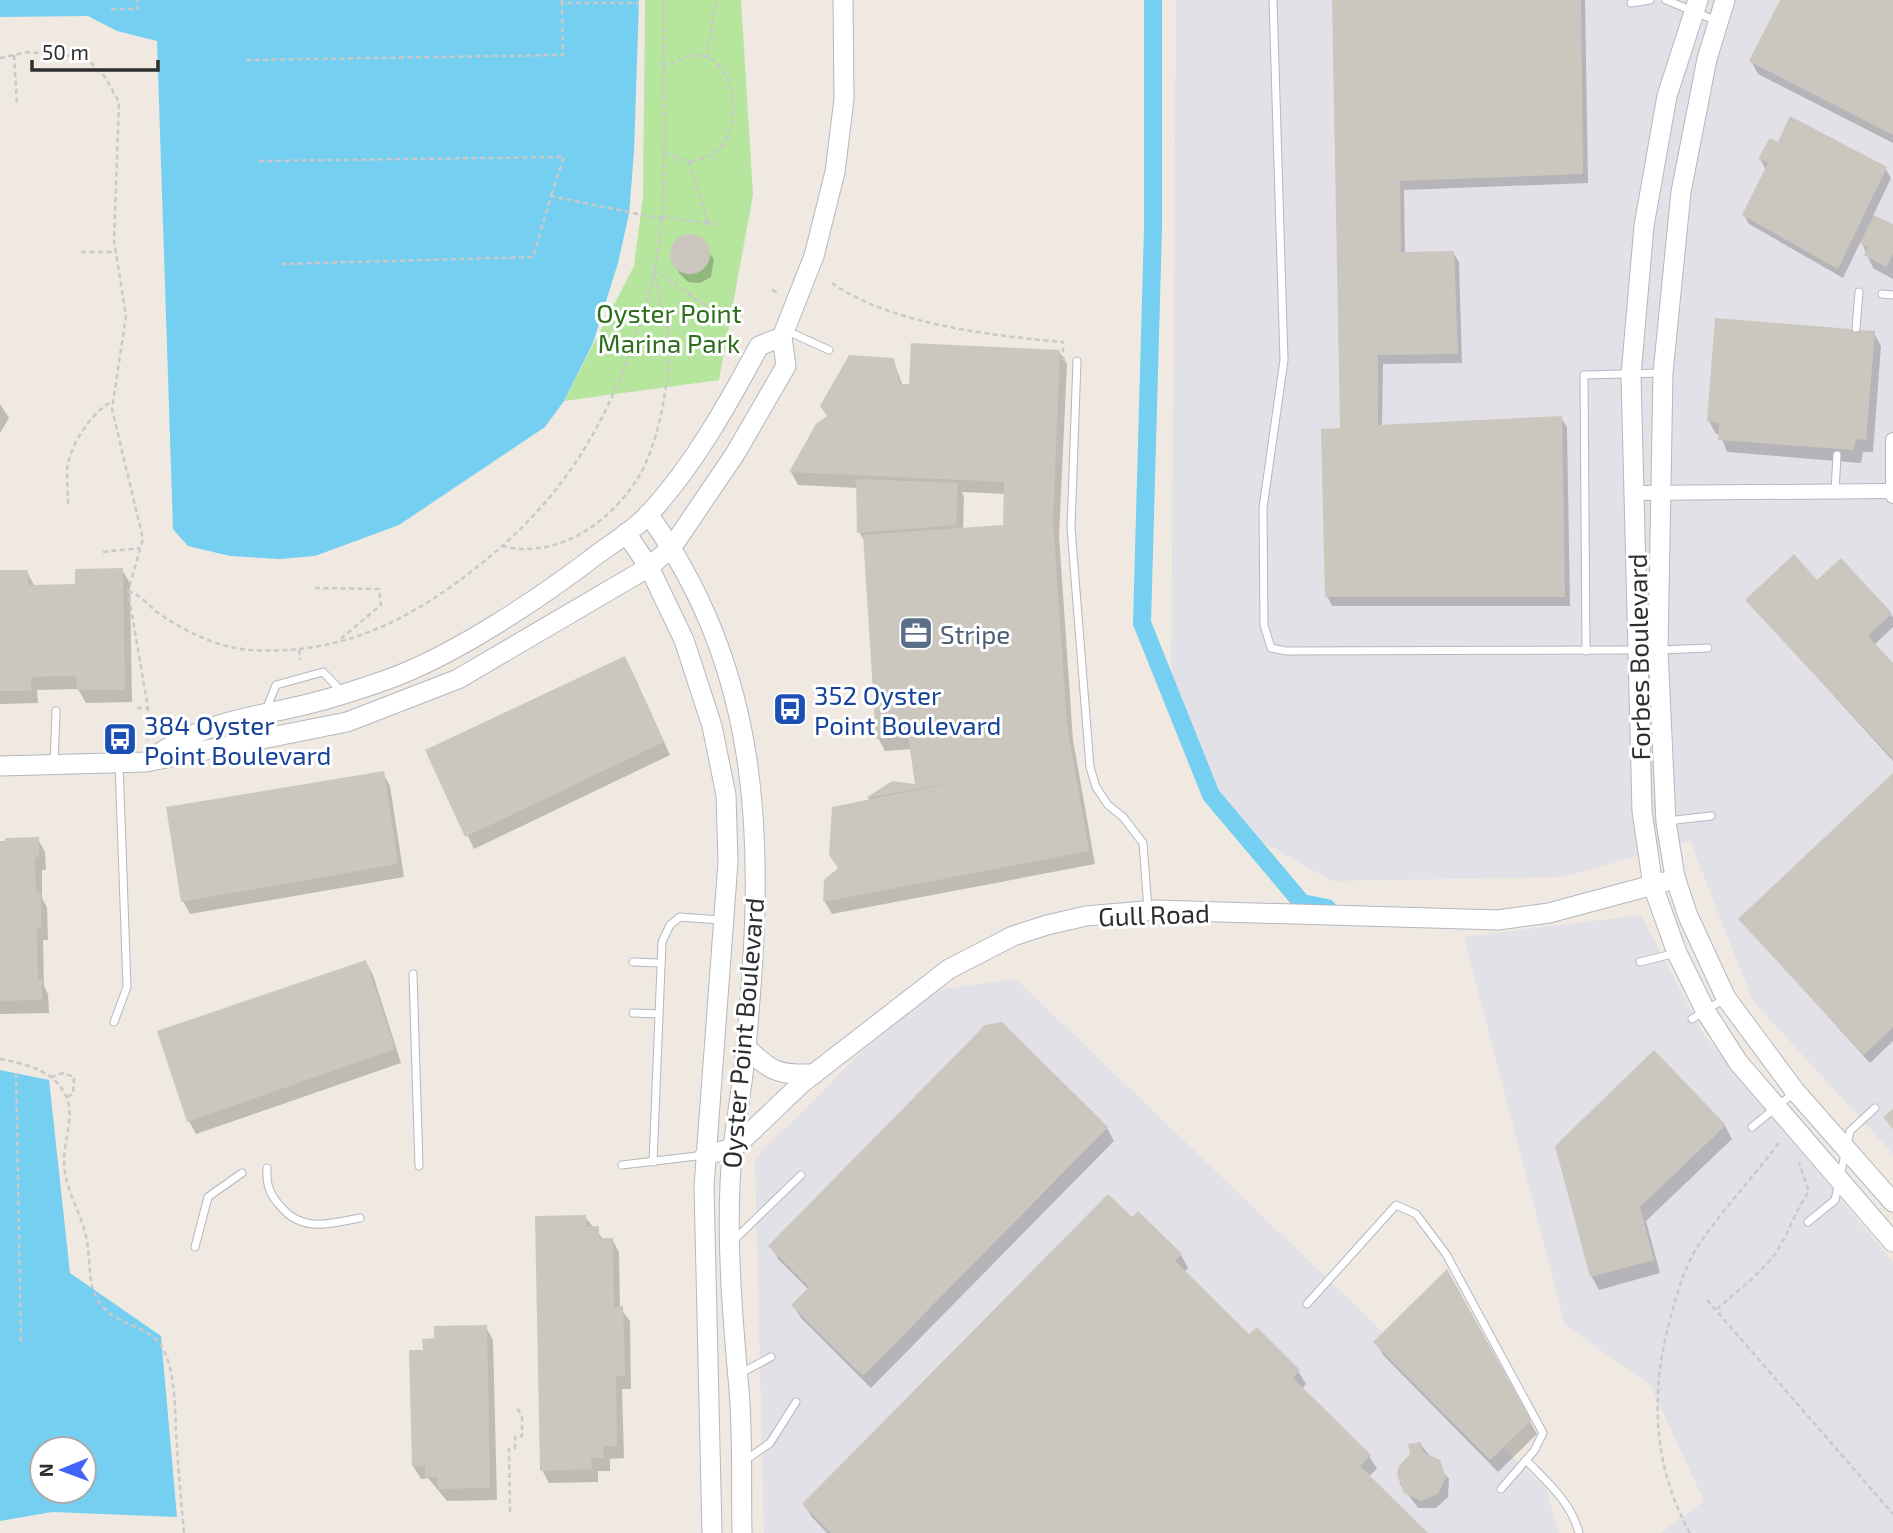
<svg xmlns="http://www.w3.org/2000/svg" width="1893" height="1533" viewBox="0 0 1893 1533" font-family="'Exo 2',sans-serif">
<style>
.industrial{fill:#e3e1e8}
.green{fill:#b6e59e}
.water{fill:#75cff0;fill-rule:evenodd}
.shadow{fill:#0003;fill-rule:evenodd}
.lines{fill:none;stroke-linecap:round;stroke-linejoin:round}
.canal{stroke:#75cff0;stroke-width:18}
.building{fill:#cbc7bf}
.lane-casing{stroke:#b4b7c1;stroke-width:9}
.street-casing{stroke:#b4b7c1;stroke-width:16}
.secondary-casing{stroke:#b4b7c1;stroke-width:21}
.path{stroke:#c9c9c9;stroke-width:2.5;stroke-dasharray:5 3.5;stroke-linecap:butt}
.lane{stroke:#fff;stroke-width:7}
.street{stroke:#fff;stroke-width:14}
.secondary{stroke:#fff;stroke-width:19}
.labels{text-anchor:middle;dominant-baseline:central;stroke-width:6;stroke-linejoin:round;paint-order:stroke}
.park-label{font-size:26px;fill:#2c6e1b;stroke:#fff}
.service-label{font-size:26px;fill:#4e5e75;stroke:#fff;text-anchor:start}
.street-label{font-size:26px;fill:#2e2e2e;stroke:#fff}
.transit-label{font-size:26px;fill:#164399;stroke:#fff;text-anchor:start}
</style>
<rect width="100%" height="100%" fill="#efe9e1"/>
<!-- industrial -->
<g class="industrial">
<path d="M 1176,0 L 1893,0 L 1893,1154 L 1753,1001 L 1690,841 L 1563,877 L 1332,881 L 1215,815 L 1171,702 Z"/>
<path d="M 1641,915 L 1704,1035 L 1893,1262 L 1893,1533 L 1661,1533 L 1704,1501 L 1650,1385 L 1565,1325 L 1464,937 Z"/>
<path d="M 1016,979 L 1546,1489 L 1559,1533 L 764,1533 L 755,1158 L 922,992 Z"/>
</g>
<!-- green -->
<path class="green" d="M 645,0 L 741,0 L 753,195 L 719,380 L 564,401 L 634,266 L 643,197 Z"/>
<!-- water -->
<g class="water">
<path d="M 0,0 L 639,0 L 634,152 L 629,214 L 618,263 L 593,343 L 564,401 L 545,427 L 399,525 L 315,556 L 280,559 L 230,556 L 188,546 L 173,529 L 157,41 L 117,31 L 88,16 L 0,17 Z"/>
<path d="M 0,1070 L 49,1080 L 70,1273 L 161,1336 L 177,1517 L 52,1512 L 0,1521 ZM 84,1449 L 84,1491 L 42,1491 L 42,1449 Z"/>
</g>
<!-- shadow -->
<g class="shadow">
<path d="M 1334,0 L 1585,0 L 1588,183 L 1404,190 L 1405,253 L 1453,253 L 1459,262 L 1462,363 L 1383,364 L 1382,427 L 1561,418 L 1567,427 L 1570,606 L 1332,606 L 1327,596 L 1342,430 Z"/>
<path d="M 1782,0 L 1893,0 L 1893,143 L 1758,74 L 1751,61 Z"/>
<path d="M 1760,159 L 1885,168 L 1891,178 L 1873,216 L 1893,226 L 1893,279 L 1873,268 L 1861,241 L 1843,278 L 1749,224 L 1744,215 L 1766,170 Z"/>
<path d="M 695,236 L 714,259 L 711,277 L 700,283 L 688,282 L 679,273 L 672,250 L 683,237 Z"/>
<path d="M 1874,333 L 1881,346 L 1873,452 L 1863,452 L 1861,463 L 1727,452 L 1720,434 L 1716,434 L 1709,421 Z"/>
<path d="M 1059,351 L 1067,364 L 1059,536 L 1073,740 L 1095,864 L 832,914 L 825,902 L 826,880 L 840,869 L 870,801 L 868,798 L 893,783 L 917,786 L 912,749 L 885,751 L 878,738 L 865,542 L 859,532 L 858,488 L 798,485 L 791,472 L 818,425 L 893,360 L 903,386 ZM 962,492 L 1006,494 L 1005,526 L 963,530 L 964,497 Z"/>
<path d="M 0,404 L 9,418 L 0,433 Z"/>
<path d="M 1841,560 L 1893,617 L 1893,627 L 1874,645 L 1893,665 L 1893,761 L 1747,600 L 1817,583 Z"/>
<path d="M 122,570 L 130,583 L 132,702 L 86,703 L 78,689 L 37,690 L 38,703 L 0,704 L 0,572 L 27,572 L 35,587 L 77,586 Z"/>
<path d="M 632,671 L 670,755 L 474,849 L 427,751 Z"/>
<path d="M 383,773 L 390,786 L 404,877 L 190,914 L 183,901 Z"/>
<path d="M 1893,775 L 1893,1041 L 1870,1063 L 1740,919 Z"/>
<path d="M 38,839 L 45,852 L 46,870 L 42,870 L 42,898 L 47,907 L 48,940 L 43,940 L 44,986 L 48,994 L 49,1013 L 0,1014 L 0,843 Z"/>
<path d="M 366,962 L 373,975 L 401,1063 L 196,1134 L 189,1121 Z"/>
<path d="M 1002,1024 L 1107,1128 L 1114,1141 L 871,1388 L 801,1318 L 793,1305 L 809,1290 L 778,1259 L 771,1246 Z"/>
<path d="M 1725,1126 L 1732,1139 L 1646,1221 L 1660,1273 L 1599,1290 L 1592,1277 L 1557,1146 Z"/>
<path d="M 585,1217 L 604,1240 L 612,1239 L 619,1252 L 620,1308 L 630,1321 L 631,1389 L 622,1389 L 624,1458 L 610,1459 L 610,1471 L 598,1471 L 598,1482 L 549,1483 L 542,1470 Z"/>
<path d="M 1132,1220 L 1181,1255 L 1188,1268 L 1184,1272 L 1249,1337 L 1298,1371 L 1306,1384 L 1302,1389 L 1369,1456 L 1377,1469 L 1368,1477 L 1425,1533 L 827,1533 L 812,1517 L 804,1505 Z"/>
<path d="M 1447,1271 L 1537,1434 L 1498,1472 L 1383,1355 L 1376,1342 Z"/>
<path d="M 486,1327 L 493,1340 L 497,1500 L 447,1501 L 428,1478 L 421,1479 L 413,1466 L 424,1352 Z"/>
<path d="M 1420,1444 L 1449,1479 L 1448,1497 L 1436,1508 L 1418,1508 L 1400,1484 L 1401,1467 Z"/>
</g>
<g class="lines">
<!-- canal -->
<path class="canal" d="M 1153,0 L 1153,228 L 1142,623 L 1211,795 L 1302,903 L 1327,908"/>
</g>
<!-- building -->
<g class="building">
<path d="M 1332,0 L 1581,0 L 1583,174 L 1400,181 L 1401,252 L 1454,251 L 1458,354 L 1378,355 L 1378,425 L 1562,416 L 1565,597 L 1325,597 L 1321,429 L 1340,428 Z"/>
<path d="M 1780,0 L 1893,0 L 1893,135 L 1749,61 Z"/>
<path d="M 1790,116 L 1887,167 L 1838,269 L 1742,215 L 1768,163 L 1758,159 L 1770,138 L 1778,142 Z"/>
<path d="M 1874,215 L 1893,224 L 1893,254 L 1886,267 L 1864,255 L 1868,247 L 1860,243 Z"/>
<circle cx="690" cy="254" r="20"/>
<path d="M 1715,318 L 1875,331 L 1866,440 L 1856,439 L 1854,450 L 1718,440 L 1719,423 L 1707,421 Z"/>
<path d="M 911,343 L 1060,350 L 1053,521 L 1067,725 L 1089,851 L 823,902 L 824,880 L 838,868 L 829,855 L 832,807 L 966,780 L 866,798 L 892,781 L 915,784 L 908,736 L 876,739 L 863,535 L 1003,525 L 1004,482 L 789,472 L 816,424 L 827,416 L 820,406 L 849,355 L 894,358 L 899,384 L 909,384 Z"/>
<path d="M 856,479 L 958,483 L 956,525 L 857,533 Z"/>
<path d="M 1794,554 L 1817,580 L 1841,558 L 1892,613 L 1868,636 L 1893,663 L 1893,759 L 1745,600 Z"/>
<path d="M 123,568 L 125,690 L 77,690 L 76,676 L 31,677 L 31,691 L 0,691 L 0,570 L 28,570 L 28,585 L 75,584 L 75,569 Z"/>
<path d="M 625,656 L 664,742 L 465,837 L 425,750 Z"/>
<path d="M 384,771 L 398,864 L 181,902 L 166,807 Z"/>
<path d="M 1893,773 L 1893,1027 L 1864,1055 L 1738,919 Z"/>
<path d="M 39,837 L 39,857 L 35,857 L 36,892 L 41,892 L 41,927 L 37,927 L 38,979 L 42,979 L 42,1000 L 0,1001 L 0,841 L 5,841 L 5,838 Z"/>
<path d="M 366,960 L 395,1049 L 187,1122 L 157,1031 Z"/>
<path d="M 1002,1022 L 1108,1127 L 863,1376 L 791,1305 L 809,1287 L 768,1246 L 985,1025 Z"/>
<path d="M 1654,1050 L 1726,1125 L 1640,1207 L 1654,1260 L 1590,1277 L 1555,1146 Z"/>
<path d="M 1893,1109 L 1893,1129 L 1883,1117 Z"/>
<path d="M 1108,1194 L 1132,1217 L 1138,1211 L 1182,1254 L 1175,1261 L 1249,1334 L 1257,1327 L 1300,1370 L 1293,1378 L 1371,1455 L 1360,1466 L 1428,1533 L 831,1533 L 802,1504 Z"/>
<path d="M 586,1215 L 586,1227 L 599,1226 L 599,1238 L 613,1238 L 614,1307 L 623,1306 L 625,1376 L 616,1376 L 617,1446 L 603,1446 L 604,1458 L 591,1458 L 592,1469 L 540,1471 L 535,1216 Z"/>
<path d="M 1447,1269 L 1531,1420 L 1490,1460 L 1373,1342 Z"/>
<path d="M 487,1325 L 490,1488 L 438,1489 L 437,1477 L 425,1477 L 425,1466 L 412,1466 L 409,1350 L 423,1350 L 422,1339 L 434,1338 L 434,1326 Z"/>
<path d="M 1421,1442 L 1423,1452 L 1440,1460 L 1446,1477 L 1438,1494 L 1421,1501 L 1404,1493 L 1397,1475 L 1399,1466 L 1410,1454 L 1408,1444 Z"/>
</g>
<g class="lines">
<!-- lane casing -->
<g class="lane-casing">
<g id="lane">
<path d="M 1273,0 L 1284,360 L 1263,508 L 1264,625 L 1271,648 L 1286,651 L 1638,650"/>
<path d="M 1666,0 L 1717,21"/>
<path d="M 1631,3 L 1650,0"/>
<path d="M 1882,294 L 1893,295"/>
<path d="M 1856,328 L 1859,292"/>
<path d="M 785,330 L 829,350"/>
<path d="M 1077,361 L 1071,528 L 1090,767 L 1096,787 L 1108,805 L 1123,817 L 1143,843 L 1148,909"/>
<path d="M 1835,491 L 1837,455"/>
<path d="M 1660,650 L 1708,648"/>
<path d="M 1586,651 L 1584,375 L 1661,373"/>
<path d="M 265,712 L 276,685 L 323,672 L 343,693"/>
<path d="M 54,765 L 56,711"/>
<path d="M 1667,821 L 1711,816"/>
<path d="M 633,962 L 661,963"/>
<path d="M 1640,962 L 1676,953"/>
<path d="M 413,974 L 419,1166"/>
<path d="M 633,1013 L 659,1014"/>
<path d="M 1692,1019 L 1724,999"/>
<path d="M 114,1022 L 127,987 L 119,763"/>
<path d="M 1752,1127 L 1795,1092"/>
<path d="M 653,1162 L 662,942 L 670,925 L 680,917 L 721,920"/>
<path d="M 622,1165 L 705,1155"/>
<path d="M 267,1168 C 266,1186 270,1195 282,1208 C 304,1233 331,1223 360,1218"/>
<path d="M 1808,1222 L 1835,1200 L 1850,1131 L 1875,1108"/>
<path d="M 734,1240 L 801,1175"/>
<path d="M 195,1247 L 208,1197 L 242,1173"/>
<path d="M 1307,1304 L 1396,1205 L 1416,1214 L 1446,1254 L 1543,1433 L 1534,1451 L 1501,1489"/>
<path d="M 741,1373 L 771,1357"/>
<path d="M 1526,1460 C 1547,1482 1571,1502 1579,1533"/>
<path d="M 744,1461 L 770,1443 L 796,1402"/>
</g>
</g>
<!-- street casing -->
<g class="street-casing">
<g id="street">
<path d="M 1893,440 L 1893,496"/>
<path d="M 1635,493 L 1891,491"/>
</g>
</g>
<!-- secondary casing -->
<g class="secondary-casing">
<g id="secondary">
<path d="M 1698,0 L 1667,96 L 1644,226 L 1631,375 L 1642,811 L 1653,886 L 1677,953 L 1706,1012 L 1738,1062 L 1893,1242"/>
<path d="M 1725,0 L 1707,59 L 1681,192 L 1663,373 L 1658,650 L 1666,822 L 1675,877 L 1688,916 L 1726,998 L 1795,1091 L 1893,1202"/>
<path d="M 648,514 C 767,677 764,855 746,1047 C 742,1093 732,1138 730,1184 C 727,1252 733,1322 739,1390 C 743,1437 741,1486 742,1533"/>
<path d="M 626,533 L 649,567 L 684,640 L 712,726 L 726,795 L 728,862 L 704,1186 L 712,1533"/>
<path d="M 152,758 C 210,718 251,719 316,702 C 339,696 363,688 386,680 C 454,656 542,597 599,553 C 616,541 635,529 649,514 C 694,465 728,404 759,346 L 782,337"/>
<path d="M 0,766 L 146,762 L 347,722 L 458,679 L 649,567 L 672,547 L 735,454 L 786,366 L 782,337 L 814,256 L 835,172 L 844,99 L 843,0"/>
<path d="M 746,1047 C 771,1072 778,1075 814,1074"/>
<path d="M 705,1155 L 734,1148 L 802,1083 L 949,969 L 1013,936 L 1047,925 L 1086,916 L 1156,910 L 1498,920 L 1549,913 L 1664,882"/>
</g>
</g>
<!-- path -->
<g class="path">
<path d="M 562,0 L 562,3 L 639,3"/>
<path d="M 111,9 L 138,9 L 137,0"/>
<path d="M 14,55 L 17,106"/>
<path d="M 0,58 L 28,52 L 85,57 L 105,77 L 119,102 L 114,241 L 126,316 L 112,409 L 143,539 L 128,591 L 148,708 L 147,741"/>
<path d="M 707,58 L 716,0"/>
<path d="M 246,60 L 563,55 L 562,3"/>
<path d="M 663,68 C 676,61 695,50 709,58 C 741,74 742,139 710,156 C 704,159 696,160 689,162"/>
<path d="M 664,153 L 689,162 L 708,223"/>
<path d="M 259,161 L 564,157 L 551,196"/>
<path d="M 662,217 L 721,225"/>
<path d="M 81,252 L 116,252"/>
<path d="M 281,264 L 533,257 L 551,196 L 662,219"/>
<path d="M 653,269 L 709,308"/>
<path d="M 832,283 C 889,324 993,336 1063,342 L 1063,359 L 1067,360"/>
<path d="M 772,290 L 779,293"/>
<path d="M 68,504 C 68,493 67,481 67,470 C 69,446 92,411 113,401"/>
<path d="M 502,546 C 558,560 611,522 639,476 C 658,445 668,387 669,351 C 669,326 659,297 654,273"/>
<path d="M 103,552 L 140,548"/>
<path d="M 315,588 L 379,589 L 381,605 L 338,641"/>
<path d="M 128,591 C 141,595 148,605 158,613 C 186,632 216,647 250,650 C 329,655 393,629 456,583 C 554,512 605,435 641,320 C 651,288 660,251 662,217 C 666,145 663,72 663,0"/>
<path d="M 299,650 L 300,660"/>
<path d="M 137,708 L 148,708"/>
<path d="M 0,1059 C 26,1064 54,1070 66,1096 C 75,1115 64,1140 64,1160 C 64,1188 80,1210 86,1236 C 90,1253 88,1272 93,1289 C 106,1331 150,1318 165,1353 C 175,1376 175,1407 176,1432 C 178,1466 181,1499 184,1533"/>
<path d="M 16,1073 L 21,1344"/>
<path d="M 51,1077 L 63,1073 L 74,1077 L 73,1094 L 67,1097"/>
<path d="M 1707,1300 L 1893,1514"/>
<path d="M 1717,1309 C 1736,1292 1758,1276 1774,1255 C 1789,1235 1794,1211 1809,1192 L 1799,1163"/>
<path d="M 510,1512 L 509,1449 L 515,1448 L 515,1437 L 522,1436 L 522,1418 L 517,1407"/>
<path d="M 1690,1533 C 1652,1465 1650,1390 1671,1316 C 1677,1293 1685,1266 1698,1246 C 1723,1209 1754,1176 1781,1140"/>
</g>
<!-- lane -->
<use href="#lane" class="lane"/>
<!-- street -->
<use href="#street" class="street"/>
<!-- secondary -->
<use href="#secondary" class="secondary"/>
</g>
<!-- icons -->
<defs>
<g id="office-square" transform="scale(1.75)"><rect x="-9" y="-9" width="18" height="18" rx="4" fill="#5c6f8a" stroke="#fff"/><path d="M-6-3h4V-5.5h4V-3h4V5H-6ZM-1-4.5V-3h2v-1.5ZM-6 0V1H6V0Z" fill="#fff"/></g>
<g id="bus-square" transform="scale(1.75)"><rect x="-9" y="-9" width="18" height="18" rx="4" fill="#1a4fb4" stroke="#fff"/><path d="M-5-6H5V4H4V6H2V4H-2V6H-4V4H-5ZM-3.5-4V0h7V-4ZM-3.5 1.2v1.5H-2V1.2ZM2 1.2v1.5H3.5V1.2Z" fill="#fff"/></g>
</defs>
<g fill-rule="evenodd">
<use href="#office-square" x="916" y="633"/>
<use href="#bus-square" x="790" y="709"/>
<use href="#bus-square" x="120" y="739"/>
</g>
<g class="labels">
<!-- park labels -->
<g class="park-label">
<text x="669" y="312">Oyster Point<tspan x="669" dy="30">Marina Park</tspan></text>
</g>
<!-- service labels -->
<g class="service-label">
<text x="940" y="633">Stripe</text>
</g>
<!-- street labels -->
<g class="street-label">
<text transform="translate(1638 657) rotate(-91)">Forbes Boulevard</text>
<text transform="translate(1154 914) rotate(-2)">Gull Road</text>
<text transform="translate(742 1033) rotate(-85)">Oyster Point Boulevard</text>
</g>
<!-- transit labels -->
<g class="transit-label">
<text x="814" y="694">352 Oyster<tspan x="814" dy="30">Point Boulevard</tspan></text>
<text x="144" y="724">384 Oyster<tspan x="144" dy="30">Point Boulevard</tspan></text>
</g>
</g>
<!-- north arrow -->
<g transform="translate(63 1470) rotate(269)"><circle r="33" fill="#ffffff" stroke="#ababab" stroke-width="2"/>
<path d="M0-5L12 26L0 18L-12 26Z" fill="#4264fb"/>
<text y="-10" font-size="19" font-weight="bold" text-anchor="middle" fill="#2e2e2e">N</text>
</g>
<!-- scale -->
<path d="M32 60v10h126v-10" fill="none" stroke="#2e2e2e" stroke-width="3.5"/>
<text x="42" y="60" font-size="21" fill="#2e2e2e" stroke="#ffffff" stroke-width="5" paint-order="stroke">50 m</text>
</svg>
